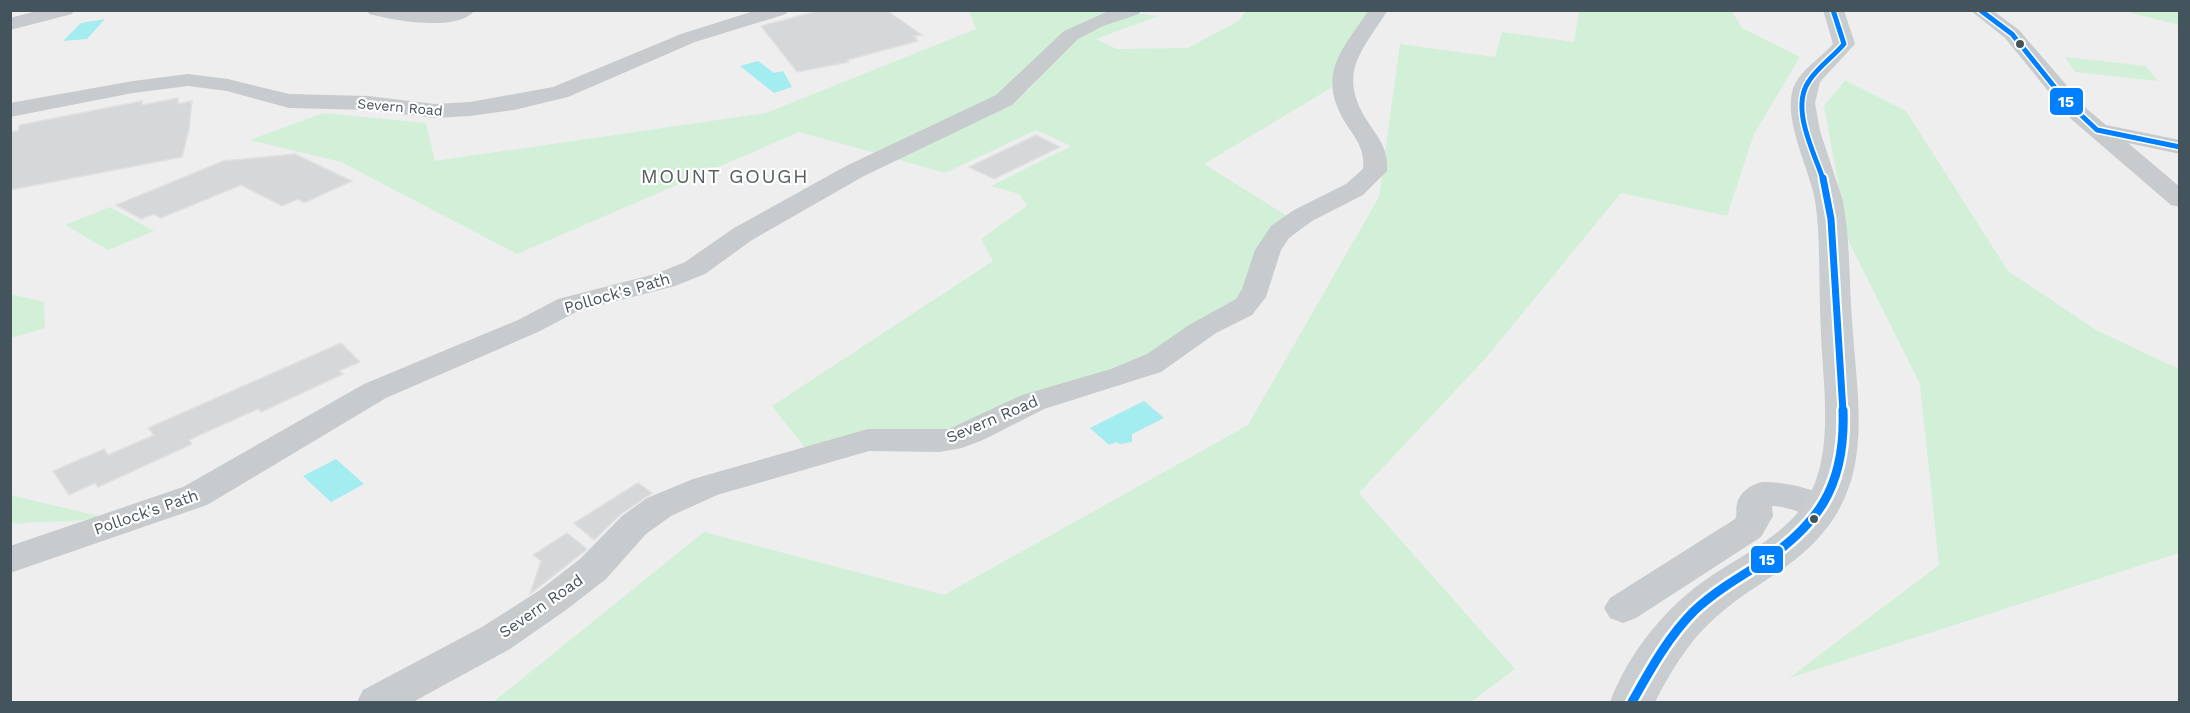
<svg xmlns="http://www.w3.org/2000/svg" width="2190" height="713" viewBox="0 0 2190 713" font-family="'Work Sans',sans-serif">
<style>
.green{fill:#d1f0d7}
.water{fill:#a3ecf0}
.building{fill:#d6d7d8;stroke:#e0e0e1;stroke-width:1.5}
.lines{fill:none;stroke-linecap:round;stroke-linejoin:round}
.street{fill:#c7cbcd;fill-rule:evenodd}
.secondary{fill:#c9cdcf;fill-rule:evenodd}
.bus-1-far2-casing{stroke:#fff;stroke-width:8}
.bus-1-far1-casing{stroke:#fff;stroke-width:11}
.bus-1-casing{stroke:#fff;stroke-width:14}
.bus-1-far2{stroke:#0080ff;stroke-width:5}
.bus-1-far1{stroke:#0080ff;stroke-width:7}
.bus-1{stroke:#0080ff;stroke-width:9}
.bus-dot{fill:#44545c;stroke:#fff;stroke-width:2}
.labels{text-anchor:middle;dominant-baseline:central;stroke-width:4.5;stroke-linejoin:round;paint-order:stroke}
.far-street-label{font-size:14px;fill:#44545c;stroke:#fff}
.street-label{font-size:16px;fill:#44545c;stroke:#fff}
.quarter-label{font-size:20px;letter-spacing:1.5px;fill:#595f62;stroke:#fff}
.line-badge{stroke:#fff;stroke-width:2}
.badge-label{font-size:16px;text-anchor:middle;font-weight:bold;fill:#fff}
</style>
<rect width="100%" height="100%" fill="#efeeee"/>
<!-- green -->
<g class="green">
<path d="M 1731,10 L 1742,28 L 1800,57 L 1754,134 L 1727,216 L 1621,193 L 1485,359 L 1359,493 L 1515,669 L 1471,702 L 493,702 L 704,532 L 944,595 L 1248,425 L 1379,197 L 1400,44 L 1495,57 L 1502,32 L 1574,42 L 1579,11 Z"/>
<path d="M 969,11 L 1121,11 L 1088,22 L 1015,86 L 879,154 L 799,132 L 517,254 L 341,162 L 250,140 L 323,113 L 426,123 L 435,161 L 766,113 L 976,29 Z"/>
<path d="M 1246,11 L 1372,11 C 1353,35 1334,54 1334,86 L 1204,164 L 1289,217 L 1243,295 L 1162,350 L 958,429 L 806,449 L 772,406 L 993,261 L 981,239 L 1027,206 L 1019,194 L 991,186 L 1071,146 L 1036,130 L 945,173 L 893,158 L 1010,102 L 1029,89 L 1071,41 L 1080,35 L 1135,13 L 1158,16 L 1096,39 L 1117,49 L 1188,48 L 1238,21 Z"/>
<path d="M 2124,11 L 2179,11 L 2179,25 Z"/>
<path d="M 2065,57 L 2146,66 L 2158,81 L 2075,72 Z"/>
<path d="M 1845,80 L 1906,111 L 2008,271 L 2096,330 L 2179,369 L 2179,553 L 1789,678 L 1939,565 L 1920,384 L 1849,242 L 1824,106 Z"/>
<path d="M 110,207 L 154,231 L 108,250 L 65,225 Z"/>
<path d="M 11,294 L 44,302 L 45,328 L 11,338 Z"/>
<path d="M 10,495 L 103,517 C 81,521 61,522 39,522 C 28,522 23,525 11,523 Z"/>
</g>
<!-- water -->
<g class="water">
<path d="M 105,19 L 87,39 L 63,41 L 81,23 Z"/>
<path d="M 758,61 L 774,73 L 783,71 L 792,87 L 774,93 L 740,66 Z"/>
<path d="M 1144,401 L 1164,418 L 1132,434 L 1132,442 L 1120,444 L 1116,442 L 1109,445 L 1090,428 Z"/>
<path d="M 336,459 L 364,484 L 331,502 L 303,476 Z"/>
</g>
<!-- building -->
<g class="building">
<path d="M 821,10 L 886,10 L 922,35 L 914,36 L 918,41 L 847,60 L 849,62 L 797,72 L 761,26 Z"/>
<path d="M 178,98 L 178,104 L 192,101 L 189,129 L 182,157 L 10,190 L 10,132 L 18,131 L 20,125 L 142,101 L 142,105 Z"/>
<path d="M 1036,135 L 1060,147 L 994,179 L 969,167 Z"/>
<path d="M 295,154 L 352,181 L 304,203 L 298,199 L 282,206 L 241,185 L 161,218 L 154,214 L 141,219 L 116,205 L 223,161 Z"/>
<path d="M 341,343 L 360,362 L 339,371 L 343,374 L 261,412 L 258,409 L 213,429 L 189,440 L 192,444 L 98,487 L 95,483 L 69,495 L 53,471 L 104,449 L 108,455 L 154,435 L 148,428 Z"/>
<path d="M 638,483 L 652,493 L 621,514 L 594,540 L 574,523 Z"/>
<path d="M 567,533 L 587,549 L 530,594 L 541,561 L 533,555 Z"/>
</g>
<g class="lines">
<!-- street -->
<g class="street">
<path d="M 40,10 L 74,10 L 72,14 L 10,30 L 10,18 Z"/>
<path d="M 367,10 L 475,10 C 458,33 393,20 369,14 Z"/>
<path d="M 757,10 L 788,10 L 786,14 L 695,42 L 568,97 L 514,110 L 470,116 L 435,118 L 368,110 L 289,108 L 227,91 L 188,86 L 133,93 L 10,117 L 10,103 L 133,81 L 188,74 L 228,79 L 289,94 L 368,96 L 435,104 L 470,102 L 553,87 L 681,34 Z"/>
<path d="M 1111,10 L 1141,10 L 1139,14 L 1103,26 L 1078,39 L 1012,105 L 864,176 L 752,240 L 705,274 L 675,286 L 578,311 L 538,332 L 386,398 L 207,505 L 10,573 L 10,546 L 183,487 L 364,384 L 518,320 L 558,299 L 655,274 L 685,262 L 734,228 L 846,166 L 996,95 L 1064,31 Z"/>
<path d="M 1369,10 L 1388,10 C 1359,55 1335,76 1372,128 C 1382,142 1388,153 1387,171 L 1363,195 L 1312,221 L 1289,238 L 1281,250 L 1266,297 L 1252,315 L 1216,333 L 1161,372 L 1044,409 L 983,440 L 962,448 L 940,452 L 869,451 L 717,495 L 671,516 L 646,534 L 606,579 L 566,610 L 510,649 L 413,702 L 357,702 L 363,690 L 482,627 L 540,590 L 580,559 L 622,516 L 647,498 L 693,479 L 868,429 L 949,429 L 1022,395 L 1111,369 L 1147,354 L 1189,325 L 1236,299 L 1242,289 L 1255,250 L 1271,226 L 1294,210 L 1346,184 L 1363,169 C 1365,152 1358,141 1348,127 C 1315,77 1340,52 1369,10 Z"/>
<path d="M 1970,10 L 1992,10 L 2019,30 L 2087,109 L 2106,125 L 2180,140 L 2180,154 L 2128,143 L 2180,187 L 2180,207 L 2171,205 L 2071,119 L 2005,38 Z"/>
<path d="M 1762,482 C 1789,482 1809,489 1834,498 L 1839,507 L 1834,516 C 1812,522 1794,506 1772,506 L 1773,516 L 1761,537 L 1636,618 L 1623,623 L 1610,618 L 1604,608 L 1610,598 L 1735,519 C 1738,513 1735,510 1737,504 C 1739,492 1751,485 1762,482 Z"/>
</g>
<!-- secondary -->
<path class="secondary" d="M 1823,10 L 1844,10 L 1855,44 L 1820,82 L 1815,103 L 1820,131 L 1843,201 L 1847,229 C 1850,264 1850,299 1853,334 C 1860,423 1874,496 1796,559 C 1772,578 1745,592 1722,612 C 1692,636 1672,669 1655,702 L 1610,702 C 1628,653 1667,605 1711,576 C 1744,554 1789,533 1809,496 C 1834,449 1823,385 1821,334 C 1819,299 1820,264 1818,229 C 1817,215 1816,201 1812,188 C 1805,160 1781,111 1795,84 C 1804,67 1821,58 1833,44 Z"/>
<!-- bus-1-far2 casing -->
<g class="bus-1-far2-casing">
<g id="bus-1-far2">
<path d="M 1980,10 L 2012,34 L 2065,100 L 2097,130 L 2180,147"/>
<path d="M 1823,179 C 1814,152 1790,108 1809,81 C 1818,67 1833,57 1844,44 L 1833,10"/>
</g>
</g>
<!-- bus-1-far1 casing -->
<g class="bus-1-far1-casing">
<path id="bus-1-far1" d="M 1823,178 L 1831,219 L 1843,412"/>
</g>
<!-- bus-1 casing -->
<g class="bus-1-casing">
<path id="bus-1" d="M 1632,702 C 1650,670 1668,637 1694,611 C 1712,594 1733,581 1754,568 C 1817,527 1846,488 1843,410"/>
</g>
<!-- bus-1-far2 -->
<use href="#bus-1-far2" class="bus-1-far2"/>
<!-- bus-1-far1 -->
<use href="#bus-1-far1" class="bus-1-far1"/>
<!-- bus-1 -->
<use href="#bus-1" class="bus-1"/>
</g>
<!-- markers -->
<g class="bus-dot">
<circle cx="2020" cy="44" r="5"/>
<circle cx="1814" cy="519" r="5"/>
</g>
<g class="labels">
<!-- far-street labels -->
<g class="far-street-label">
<text transform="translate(400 107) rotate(5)">Severn Road</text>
</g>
<!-- street labels -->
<g class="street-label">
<text transform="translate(617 293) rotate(-16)">Pollock's Path</text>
<text transform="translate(992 419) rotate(-23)">Severn Road</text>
<text transform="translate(146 512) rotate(-19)">Pollock's Path</text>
<text transform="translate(541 606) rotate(-35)">Severn Road</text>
</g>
<!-- quarter labels -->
<g class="quarter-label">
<text x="725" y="176">MOUNT GOUGH</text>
</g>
</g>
<g class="line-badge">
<rect x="2049" y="87" width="35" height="29" rx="6" fill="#0080ff"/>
<rect x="1750" y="545" width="34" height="29" rx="6" fill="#0080ff"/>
</g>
<g class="badge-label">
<text x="2066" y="107">15</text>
<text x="1767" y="565">15</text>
</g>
<!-- border -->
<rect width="2190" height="713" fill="none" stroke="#44545c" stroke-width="24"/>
</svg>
